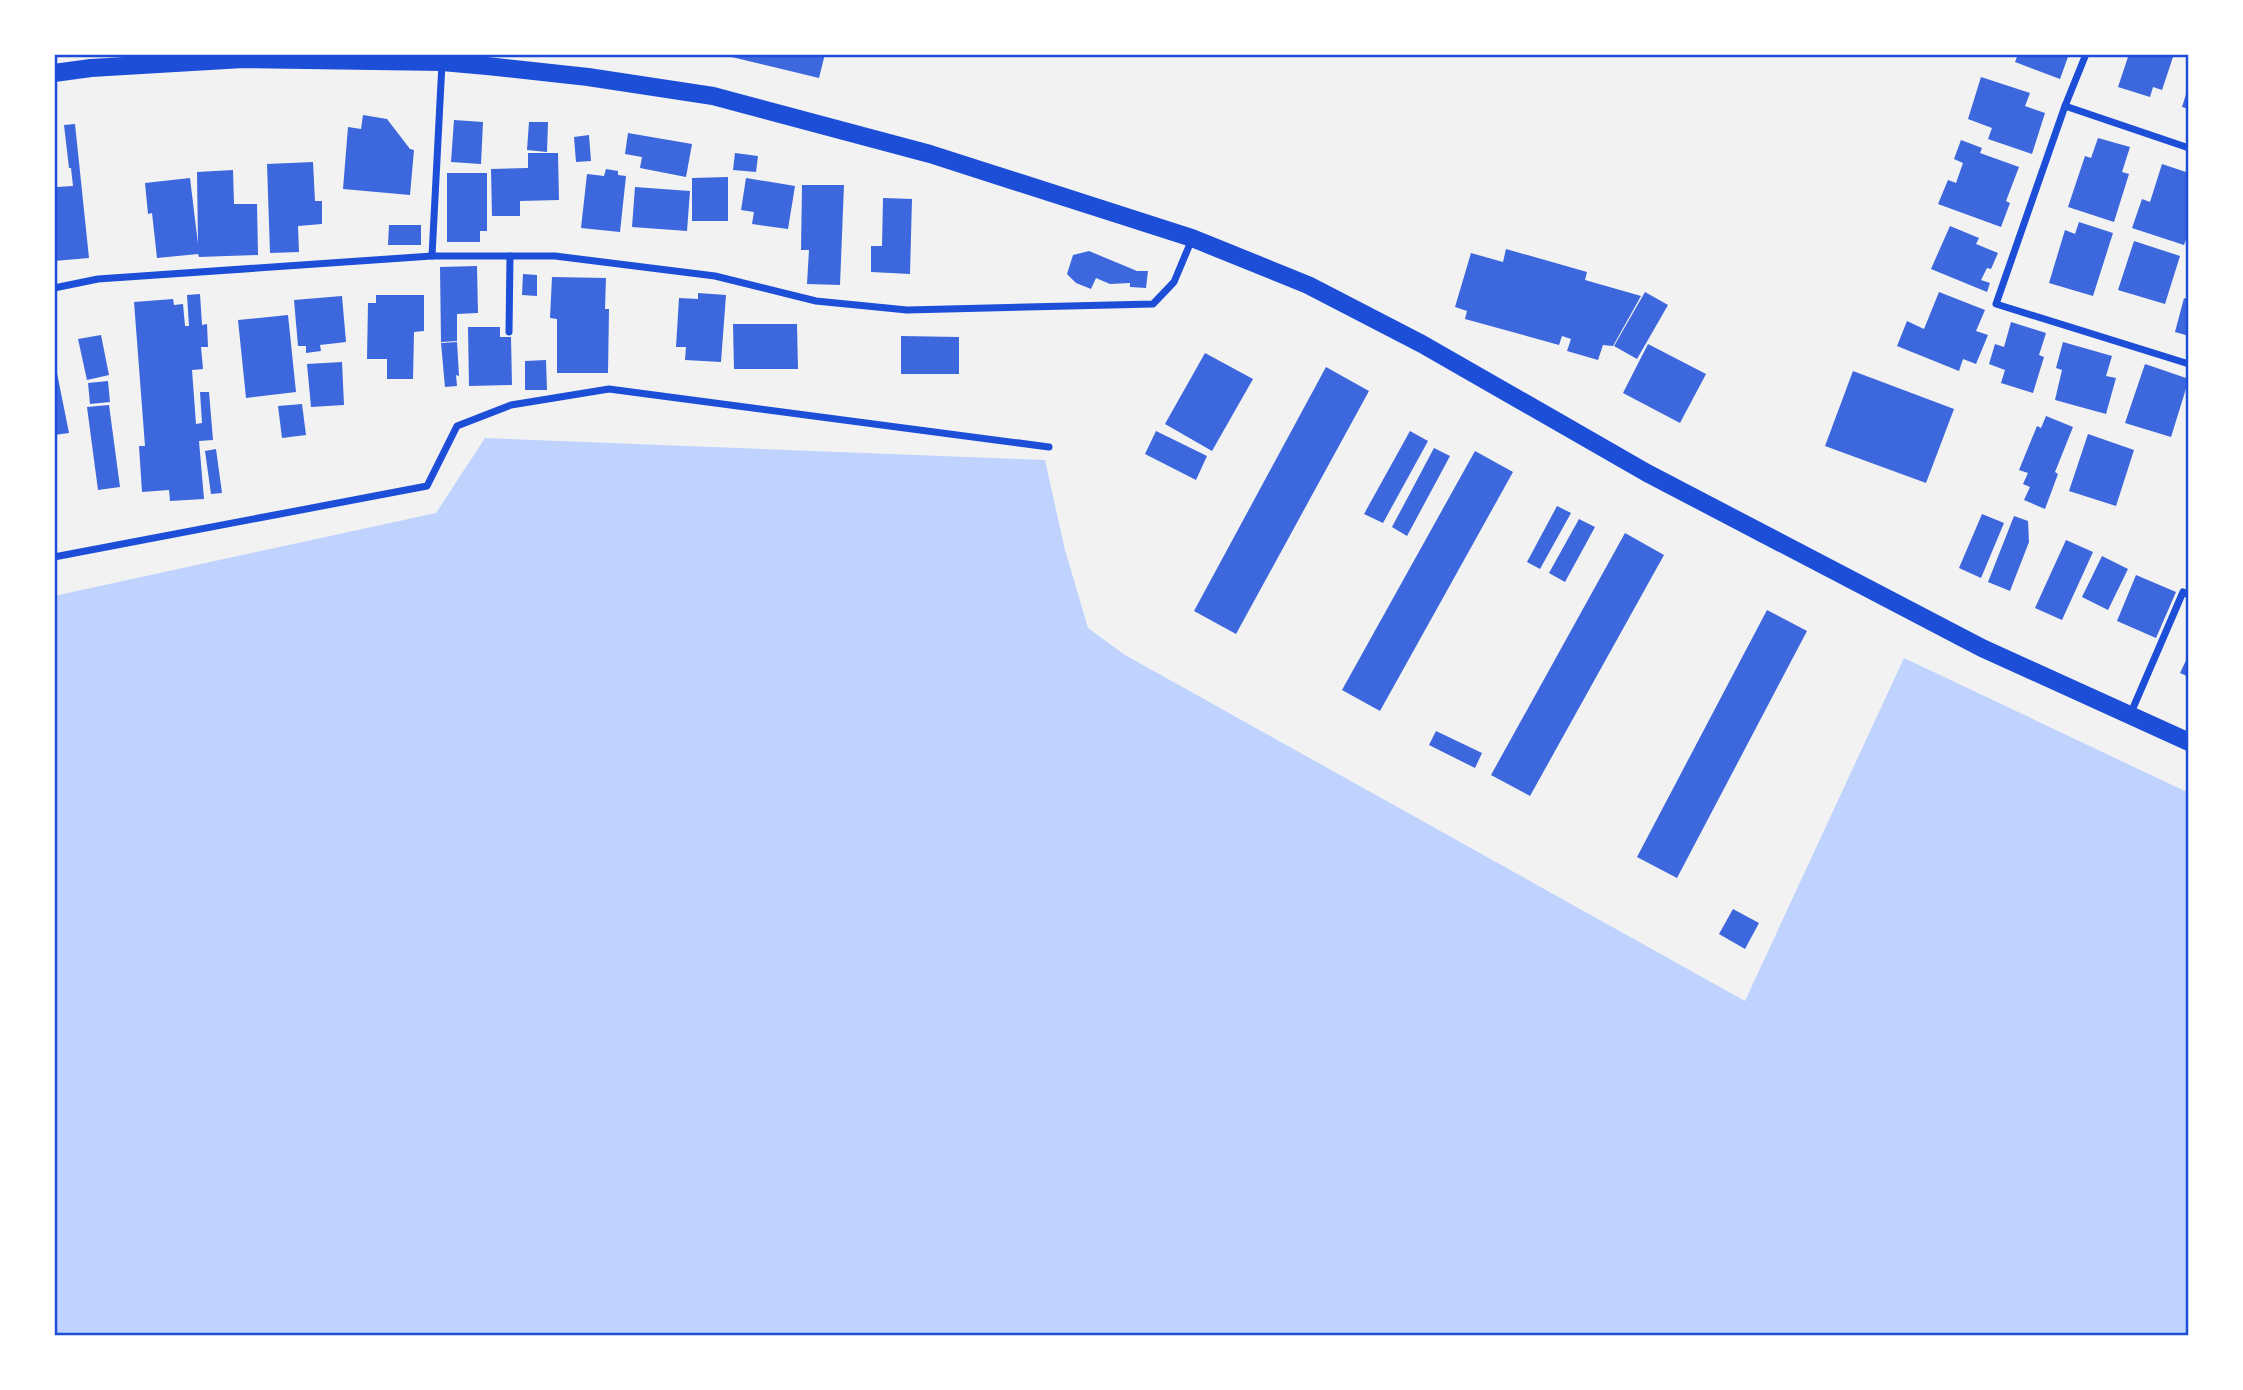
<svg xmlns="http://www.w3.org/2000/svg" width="2243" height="1390" viewBox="0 0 2243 1390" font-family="'Playfair Display',serif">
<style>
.water{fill:#bfd3fe}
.building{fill:#3d67dc}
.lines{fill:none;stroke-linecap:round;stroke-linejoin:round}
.minor{stroke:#1d4ed8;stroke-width:7}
.primary{stroke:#1d4ed8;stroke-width:18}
.neatline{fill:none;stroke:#1d4ed8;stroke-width:2.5}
</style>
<rect width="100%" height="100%" fill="#f2f2f2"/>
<!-- water -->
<path class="water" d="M 485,438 L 1045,460 L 1065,550 L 1088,628 L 1125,655 L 1745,1001 L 1904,658 L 2189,793 L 2189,1336 L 54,1336 L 54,596 L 436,513 Z"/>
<!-- building -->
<g class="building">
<path d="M 719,54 L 825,54 L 819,78 Z"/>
<path d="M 2018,54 L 2069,54 L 2060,79 L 2015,62 Z"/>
<path d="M 2129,54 L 2174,54 L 2162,90 L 2153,87 L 2150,97 L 2118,87 Z"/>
<path d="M 1981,77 L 2030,93 L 2025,106 L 2045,113 L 2032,154 L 1988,139 L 1992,128 L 1968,119 Z"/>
<path d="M 2188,88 L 2189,88 L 2189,109 L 2182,107 Z"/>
<path d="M 363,115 L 387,119 L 410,149 L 414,150 L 410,195 L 343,189 L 348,127 L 361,129 Z"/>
<path d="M 454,120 L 483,122 L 481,164 L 451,162 Z"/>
<path d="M 529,122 L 548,122 L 547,152 L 527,150 Z"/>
<path d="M 75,124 L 89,258 L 54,261 L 54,179 L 56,179 L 57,187 L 73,186 L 71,168 L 69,168 L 64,125 Z"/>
<path d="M 628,133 L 692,144 L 686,177 L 640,168 L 642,157 L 625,154 Z"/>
<path d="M 589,135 L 591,161 L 576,162 L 574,137 Z"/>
<path d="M 2098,138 L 2130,147 L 2122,172 L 2129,174 L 2114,222 L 2068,207 L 2085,156 L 2091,158 Z"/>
<path d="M 1961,140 L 1982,148 L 1980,153 L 2019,167 L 2006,201 L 2010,203 L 2001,227 L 1938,204 L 1948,180 L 1956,183 L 1963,163 L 1954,159 Z"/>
<path d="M 528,153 L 558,153 L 559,200 L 520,201 L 520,216 L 492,216 L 491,169 L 528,168 Z"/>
<path d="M 735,153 L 758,156 L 756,172 L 733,170 Z"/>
<path d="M 313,162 L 315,201 L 322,201 L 322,224 L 298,226 L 299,252 L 270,253 L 267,164 Z"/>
<path d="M 2162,164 L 2189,173 L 2189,232 L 2184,245 L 2132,228 L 2142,199 L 2150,202 Z"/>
<path d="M 606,169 L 618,171 L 618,175 L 626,176 L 620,232 L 581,228 L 587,174 L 604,176 Z"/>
<path d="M 233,170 L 234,204 L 257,204 L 258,255 L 199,257 L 198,254 L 157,258 L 152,213 L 148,214 L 145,183 L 190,178 L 198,244 L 197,172 Z"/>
<path d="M 447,173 L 487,173 L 487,231 L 480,231 L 480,242 L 447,242 Z"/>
<path d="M 728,177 L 728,221 L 692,221 L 692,178 Z"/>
<path d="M 746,178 L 795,186 L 788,229 L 752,224 L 754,212 L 741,210 Z"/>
<path d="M 802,185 L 844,185 L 840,285 L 807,284 L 809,250 L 801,250 Z"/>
<path d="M 635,187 L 690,191 L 687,231 L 632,227 Z"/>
<path d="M 883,198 L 912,199 L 910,274 L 871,272 L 871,246 L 882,246 Z"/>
<path d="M 2079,222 L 2113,233 L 2093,296 L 2049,283 L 2065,230 L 2075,234 Z"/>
<path d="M 389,225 L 421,225 L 421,245 L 388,245 Z"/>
<path d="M 1950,226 L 1979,238 L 1976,244 L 1998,253 L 1991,269 L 1987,268 L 1981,280 L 1990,283 L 1987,292 L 1931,269 Z"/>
<path d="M 2134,241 L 2180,256 L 2165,304 L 2118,290 Z"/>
<path d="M 1506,249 L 1587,272 L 1585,280 L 1641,296 L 1613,346 L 1603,345 L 1598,360 L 1567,351 L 1571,339 L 1562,336 L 1559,345 L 1465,319 L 1467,311 L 1455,307 L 1471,253 L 1503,262 Z"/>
<path d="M 1089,251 L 1137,271 L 1148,271 L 1146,288 L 1130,287 L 1130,283 L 1110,284 L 1096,278 L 1091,289 L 1076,283 L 1067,274 L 1073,255 Z"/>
<path d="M 477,266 L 478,313 L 457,314 L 457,341 L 441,342 L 440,267 Z"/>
<path d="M 523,274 L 537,275 L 537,296 L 522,295 Z"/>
<path d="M 552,277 L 606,278 L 605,309 L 609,309 L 608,373 L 557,373 L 557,319 L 550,318 Z"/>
<path d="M 1645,292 L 1668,305 L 1637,359 L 1614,346 Z"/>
<path d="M 1939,292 L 1985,310 L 1976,331 L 1988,335 L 1976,364 L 1963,359 L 1959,371 L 1897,346 L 1907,321 L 1924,329 Z"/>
<path d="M 698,293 L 726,295 L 721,362 L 685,360 L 686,347 L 676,347 L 679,298 L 698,299 Z"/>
<path d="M 200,294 L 202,325 L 207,324 L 208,347 L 201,347 L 203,369 L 192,370 L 196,424 L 202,423 L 200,392 L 209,392 L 213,440 L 199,441 L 204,499 L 170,501 L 169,490 L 142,492 L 139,446 L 145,446 L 134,302 L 173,299 L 174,305 L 183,304 L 185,326 L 189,326 L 187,295 Z"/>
<path d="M 376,295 L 424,295 L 424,331 L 414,332 L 413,379 L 387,379 L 387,359 L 367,359 L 368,303 L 376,303 Z"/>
<path d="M 342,296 L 346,342 L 320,345 L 321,351 L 306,353 L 306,346 L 298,346 L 294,300 Z"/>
<path d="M 2184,298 L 2189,300 L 2189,336 L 2175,332 Z"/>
<path d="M 288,315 L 296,392 L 246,398 L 238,320 Z"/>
<path d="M 2011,322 L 2046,333 L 2039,355 L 2044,357 L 2033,393 L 2001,383 L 2005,370 L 1989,364 L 1995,344 L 2004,347 Z"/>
<path d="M 733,324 L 797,324 L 798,369 L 734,369 Z"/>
<path d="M 468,327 L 500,327 L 500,337 L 511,337 L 512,385 L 469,386 Z"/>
<path d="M 101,335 L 109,375 L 87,380 L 78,339 Z"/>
<path d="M 901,336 L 959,337 L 959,374 L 901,374 Z"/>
<path d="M 457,342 L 459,376 L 456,375 L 457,386 L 445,387 L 441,343 Z"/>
<path d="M 2063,342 L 2112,356 L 2106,376 L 2116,378 L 2106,414 L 2055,400 L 2062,370 L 2056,368 Z"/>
<path d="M 1648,344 L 1706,374 L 1680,423 L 1623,393 Z"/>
<path d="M 1205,353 L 1253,379 L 1212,451 L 1165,424 Z"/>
<path d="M 54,358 L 69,433 L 54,435 Z"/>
<path d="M 546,360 L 547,390 L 525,390 L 525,361 Z"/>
<path d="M 342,362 L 344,405 L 311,407 L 307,364 Z"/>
<path d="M 2145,364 L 2189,379 L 2171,437 L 2125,423 Z"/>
<path d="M 1326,367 L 1369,391 L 1236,634 L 1194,611 Z"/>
<path d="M 1853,371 L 1954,409 L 1926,483 L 1825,446 Z"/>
<path d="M 108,381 L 110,402 L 90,404 L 88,383 Z"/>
<path d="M 302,404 L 306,435 L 282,438 L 278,406 Z"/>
<path d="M 109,405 L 120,487 L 98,490 L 87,407 Z"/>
<path d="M 2046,416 L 2073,427 L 2055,472 L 2058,474 L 2045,509 L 2024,500 L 2030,487 L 2023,484 L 2028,473 L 2019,470 L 2037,426 L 2041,428 Z"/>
<path d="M 1156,431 L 1207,456 L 1196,480 L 1145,454 Z"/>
<path d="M 1410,431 L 1428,441 L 1383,523 L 1364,514 Z"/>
<path d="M 2088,434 L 2134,450 L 2116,506 L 2069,491 Z"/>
<path d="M 1434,448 L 1450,456 L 1407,536 L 1392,527 Z"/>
<path d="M 216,449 L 222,493 L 211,494 L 205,451 Z"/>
<path d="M 1475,451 L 1513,472 L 1380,711 L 1342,690 Z"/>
<path d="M 1557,506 L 1571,513 L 1540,569 L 1527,562 Z"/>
<path d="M 1982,514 L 2004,523 L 1981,578 L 1959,568 Z"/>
<path d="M 2014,516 L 2028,521 L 2029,542 L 2010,591 L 1988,582 Z"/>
<path d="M 1579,519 L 1595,527 L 1565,582 L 1549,573 Z"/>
<path d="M 1625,533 L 1664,555 L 1530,796 L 1491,775 Z"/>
<path d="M 2066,540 L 2093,552 L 2062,620 L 2035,608 Z"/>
<path d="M 2102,556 L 2128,569 L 2108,610 L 2082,597 Z"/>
<path d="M 2136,575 L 2176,592 L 2156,638 L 2117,621 Z"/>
<path d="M 1767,610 L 1807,631 L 1677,878 L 1637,857 Z"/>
<path d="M 2189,654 L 2189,677 L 2180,673 Z"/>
<path d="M 1436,731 L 1482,753 L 1475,768 L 1429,745 Z"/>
<path d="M 1733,909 L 1759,923 L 1745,949 L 1719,934 Z"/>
</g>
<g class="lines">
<!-- minor -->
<g class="minor">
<path d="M 2086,54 L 2065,106 L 1996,304 L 2189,364"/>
<path d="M 2065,106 L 2189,148"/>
<path d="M 432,256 L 442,63"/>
<path d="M 54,288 L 98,279 L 432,256 L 555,256 L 715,276 L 816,301 L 907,310 L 1153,304 L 1174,282 L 1192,239"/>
<path d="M 509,332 L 510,256"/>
<path d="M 54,557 L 427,486 L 457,426 L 511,405 L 609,389 L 1049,447"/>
<path d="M 2130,715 L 2183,592 L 2189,595"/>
</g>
<!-- primary -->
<path class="primary" d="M 54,73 L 91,68 L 243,59 L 442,62 L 487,66 L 588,77 L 713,96 L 930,154 L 1192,238 L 1308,285 L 1422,344 L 1647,473 L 1982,648 L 2189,742"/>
</g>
<!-- border -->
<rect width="2243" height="1390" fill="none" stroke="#ffffff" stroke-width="112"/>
<rect x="56" y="56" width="2131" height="1278" class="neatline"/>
</svg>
